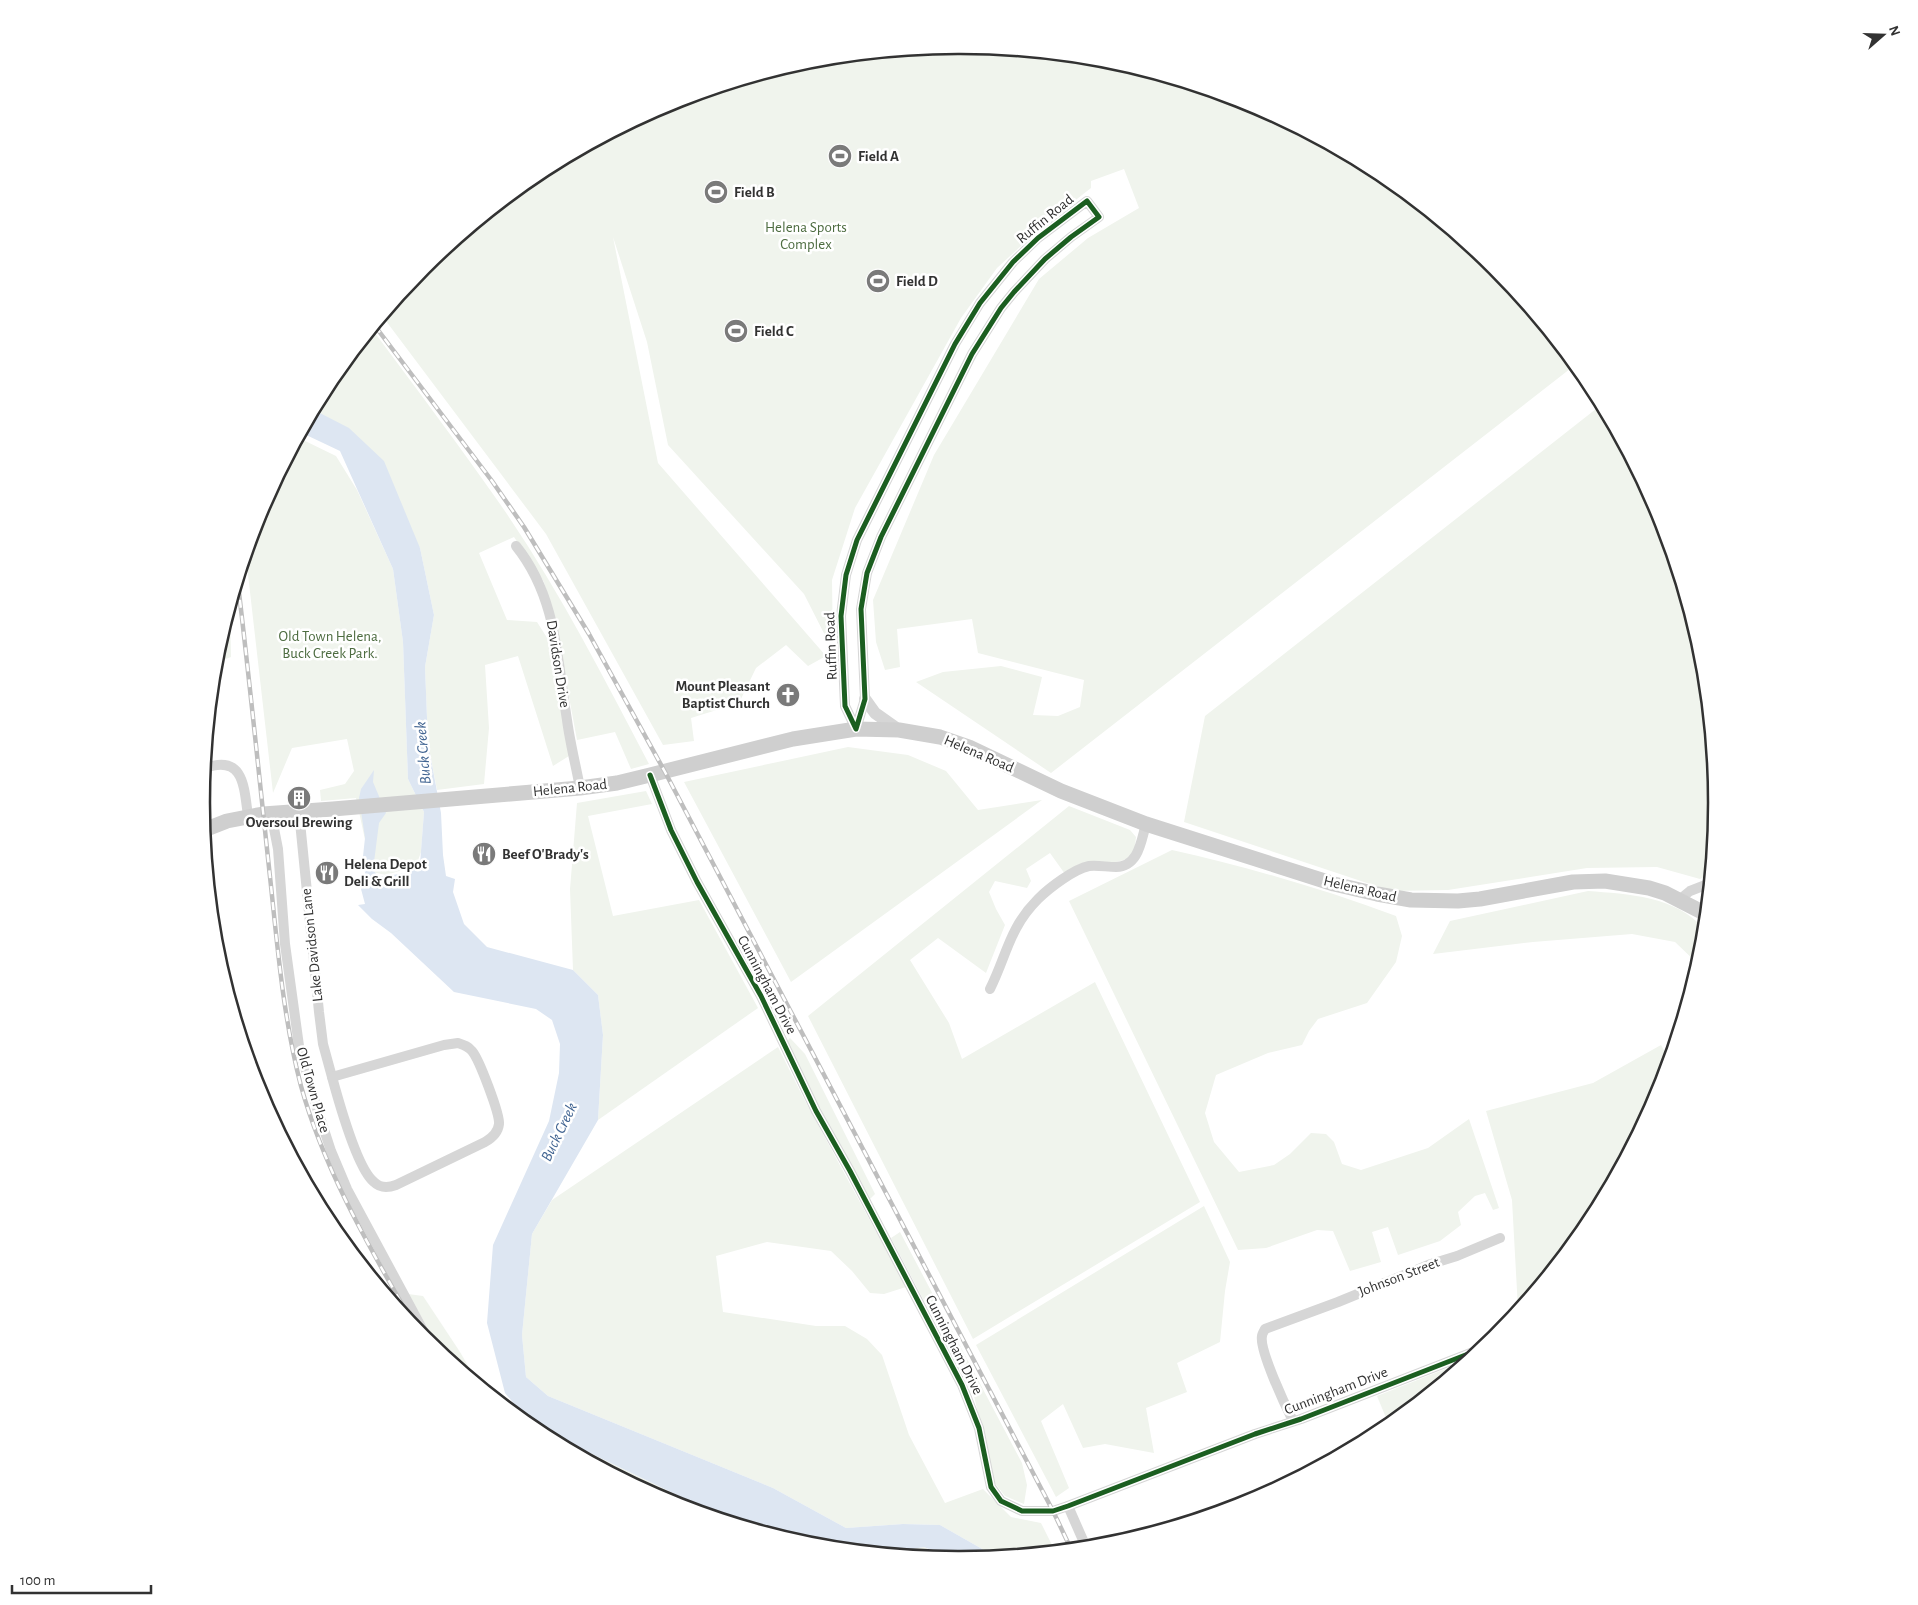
<svg xmlns="http://www.w3.org/2000/svg" width="1918" height="1605" viewBox="0 0 1918 1605" font-family="'Alegreya Sans',sans-serif">
<style>
.green{fill:#f0f4ed}
.water{fill:#dde6f2}
.lines{fill:none;stroke-linecap:round;stroke-linejoin:round}
.minor{stroke:#d6d6d6;stroke-width:10}
.tertiary{stroke:#d6d6d6;stroke-width:12}
.secondary{stroke:#cfcfcf;stroke-width:15}
.rail-casing{stroke:#bebebe;stroke-width:4.5}
.rail{stroke:#fff;stroke-width:2.5;stroke-dasharray:8;stroke-linecap:butt}
.cycleway-casing{stroke:#fff;stroke-width:8}
.cycleway{stroke:#1b5e20;stroke-width:5}
.labels{text-anchor:middle;dominant-baseline:central;stroke-width:5;stroke-linejoin:round;paint-order:stroke}
.poi-label{font-size:15px;font-weight:bold;fill:#323232;stroke:#fff;text-anchor:start}
.street-label{font-size:15px;fill:#323232;stroke:#fff}
.park-label{font-size:15px;fill:#4d6c40;stroke:#fff}
.water-label{font-size:16px;font-style:italic;fill:#426592;stroke:#fff}
.rim{fill:none;stroke:#323232;stroke-width:2.5}
</style>
<rect width="100%" height="100%" fill="#fff"/>
<!-- green -->
<g class="green">
<path d="M 959,45 L 1107,60 L 1249,103 L 1380,173 L 1495,267 L 1575,365 L 1051,773 L 916,682 L 943,672 L 1001,666 L 1042,677 L 1033,715 L 1058,716 L 1080,707 L 1084,680 L 978,653 L 972,619 L 897,629 L 900,667 L 885,670 L 876,642 L 873,600 L 934,455 L 1039,279 L 1088,238 L 1139,208 L 1124,169 L 1091,181 L 1091,188 L 1045,224 L 997,268 L 961,318 L 855,508 L 832,580 L 833,651 L 804,594 L 668,445 L 647,342 L 613,237 L 658,463 L 826,656 L 808,666 L 786,645 L 756,668 L 739,703 L 691,718 L 694,741 L 663,745 L 546,534 L 383,317 L 424,267 L 538,173 L 669,103 L 812,60 Z"/>
<path d="M 372,329 C 415,387 459,445 500,504 C 557,586 603,676 649,764 L 631,769 L 615,732 L 577,740 L 559,643 L 544,582 L 514,537 L 479,553 L 507,620 L 537,622 L 551,644 L 569,756 L 553,766 L 518,656 L 485,665 L 489,728 L 484,784 L 437,790 L 428,743 L 425,667 L 434,615 L 420,548 L 314,410 L 329,381 Z"/>
<path d="M 1601,405 L 1659,513 L 1702,655 L 1716,803 L 1709,875 L 1700,879 L 1657,867 L 1587,868 L 1448,890 L 1391,891 L 1184,822 L 1205,716 Z"/>
<path d="M 299,438 L 336,456 L 357,490 L 393,569 L 403,642 L 408,779 L 424,812 L 421,852 L 416,866 L 386,875 L 372,872 L 356,798 L 321,801 L 320,790 L 345,784 L 354,771 L 347,739 L 292,748 L 273,793 L 246,557 L 259,512 Z"/>
<path d="M 230,610 L 231,657 L 215,663 L 216,654 Z"/>
<path d="M 848,747 L 908,755 L 946,771 L 978,810 L 1042,800 L 791,982 L 684,782 Z"/>
<path d="M 646,791 L 652,804 L 588,816 L 613,916 L 699,900 L 758,1008 L 598,1120 L 603,1035 L 598,995 L 573,970 L 570,889 L 577,803 Z"/>
<path d="M 1069,806 L 1130,830 L 1136,837 L 1134,854 L 1124,860 L 1065,874 L 1050,853 L 1026,869 L 1031,881 L 1027,888 L 995,881 L 989,892 L 996,909 L 1005,925 L 986,973 L 938,938 L 910,960 L 949,1023 L 962,1059 L 1095,982 L 1200,1202 L 973,1339 L 808,1016 Z"/>
<path d="M 1172,850 C 1248,867 1323,889 1396,916 L 1402,936 L 1396,962 L 1367,1003 L 1318,1019 L 1309,1031 L 1302,1045 L 1268,1053 L 1216,1075 L 1205,1113 L 1214,1142 L 1239,1172 L 1274,1165 L 1290,1154 L 1311,1133 L 1326,1134 L 1334,1142 L 1342,1164 L 1361,1170 L 1428,1148 L 1469,1119 L 1499,1208 L 1493,1210 L 1485,1193 L 1475,1196 L 1458,1212 L 1461,1225 L 1440,1241 L 1398,1255 L 1388,1227 L 1372,1232 L 1381,1262 L 1350,1271 L 1333,1231 L 1317,1230 L 1266,1248 L 1238,1250 L 1069,901 Z"/>
<path d="M 1588,891 C 1628,894 1676,896 1704,929 L 1702,951 L 1698,964 L 1675,942 L 1632,934 L 1533,942 L 1433,954 L 1450,921 Z"/>
<path d="M 790,1038 L 805,1054 L 875,1194 L 869,1200 L 819,1109 L 786,1042 Z"/>
<path d="M 1661,1045 L 1669,1059 L 1659,1093 L 1589,1224 L 1518,1309 L 1512,1200 L 1486,1111 L 1593,1083 Z"/>
<path d="M 778,1047 L 804,1099 L 906,1287 L 884,1294 L 870,1293 L 852,1271 L 831,1251 L 767,1242 L 716,1256 L 723,1312 L 816,1326 L 845,1326 L 867,1339 L 882,1355 L 909,1435 L 945,1503 L 983,1489 L 1011,1517 L 1041,1523 L 1055,1551 L 990,1557 L 984,1550 L 940,1525 L 903,1524 L 846,1528 L 773,1488 L 548,1396 L 526,1377 L 522,1335 L 532,1234 L 552,1200 Z"/>
<path d="M 1204,1206 L 1230,1262 L 1225,1291 L 1220,1342 L 1177,1363 L 1187,1392 L 1146,1408 L 1154,1453 L 1105,1444 L 1083,1448 L 1063,1404 L 1041,1421 L 1069,1488 L 1056,1497 L 976,1345 Z"/>
<path d="M 900,1232 L 1022,1463 L 1027,1485 L 1024,1504 L 1005,1496 L 994,1482 L 974,1396 L 891,1238 Z"/>
<path d="M 408,1294 L 423,1296 L 460,1352 L 478,1383 L 443,1354 Z"/>
<path d="M 1468,1360 L 1389,1425 L 1377,1396 Z"/>
<path d="M 532,1425 L 731,1521 L 669,1502 L 538,1432 Z"/>
<path d="M 924,1547 L 955,1560 L 889,1553 L 892,1552 Z"/>
</g>
<!-- water -->
<path class="water" d="M 314,410 L 349,428 L 384,461 L 420,548 L 434,615 L 425,667 L 428,743 L 441,813 L 443,855 L 446,876 L 455,879 L 453,892 L 464,924 L 487,947 L 573,970 L 598,995 L 603,1035 L 598,1120 L 532,1234 L 522,1335 L 526,1377 L 548,1396 L 773,1488 L 846,1528 L 903,1524 L 940,1525 L 984,1550 L 990,1557 L 955,1560 L 924,1547 L 889,1553 L 811,1545 L 731,1521 L 532,1425 L 505,1393 L 487,1323 L 493,1245 L 549,1121 L 559,1073 L 560,1044 L 552,1020 L 536,1009 L 454,992 L 391,933 L 372,919 L 358,905 L 365,904 L 361,889 L 366,881 L 363,856 L 365,838 L 359,798 L 361,789 L 374,770 L 373,782 L 386,813 L 379,823 L 373,870 L 379,877 L 406,873 L 420,864 L 424,812 L 408,779 L 403,642 L 393,569 L 340,451 L 302,433 Z"/>
<g class="lines">
<!-- minor -->
<g class="minor">
<path d="M 1087,201 L 1099,217 L 1071,237 L 1045,259 L 1014,292 L 1001,308 L 972,354 L 881,537 L 867,573 L 861,609 L 865,699 L 856,729 L 845,706 L 841,616 L 846,575 L 857,540 L 955,344 L 980,303 L 1013,262 L 1038,238 Z"/>
<path d="M 516,546 C 557,597 557,659 567,720 C 570,743 576,766 580,788"/>
<path d="M 205,768 C 244,754 244,787 248,816"/>
<path d="M 650,775 L 671,830 L 697,882 L 761,996 L 816,1111 L 850,1171 L 962,1385 L 979,1428 L 991,1487 L 1001,1501 L 1022,1511 L 1053,1511 L 1068,1506 L 1255,1434 L 1301,1419 L 1481,1349"/>
<path d="M 299,812 L 319,1012 L 323,1044 L 332,1077"/>
<path d="M 271,813 L 278,849 L 285,944 L 296,1024 L 299,1046 L 315,1102 L 331,1151 L 347,1189 L 431,1345"/>
<path d="M 1679,900 L 1690,891 L 1708,884"/>
<path d="M 990,989 C 1007,955 1009,928 1038,899 C 1049,888 1074,869 1089,866 C 1098,865 1107,867 1116,867 C 1139,866 1141,841 1146,824"/>
<path d="M 458,1043 C 464,1045 468,1046 472,1051 C 479,1059 500,1114 499,1124 C 498,1133 492,1138 485,1142 L 396,1185 C 388,1188 380,1188 374,1182 C 357,1169 338,1099 332,1077 L 444,1045 Z"/>
<path d="M 1293,1421 C 1286,1407 1259,1350 1262,1336 C 1262,1334 1264,1331 1265,1329 L 1338,1302 L 1431,1264 L 1457,1256 L 1500,1238"/>
<path d="M 1068,1506 L 1086,1547"/>
</g>
<!-- tertiary -->
<path class="tertiary" d="M 865,699 L 875,713 L 899,730"/>
<!-- secondary -->
<path class="secondary" d="M 204,830 L 227,821 L 263,814 L 333,809 L 580,788 L 617,783 L 650,775 L 793,739 L 856,729 L 899,730 L 940,737 L 969,747 L 1061,791 L 1146,824 L 1334,884 L 1377,894 L 1411,900 L 1458,901 L 1480,899 L 1573,882 L 1605,881 L 1649,888 L 1665,893 L 1706,914"/>
<!-- rail casing -->
<g class="rail-casing">
<g id="rail">
<path d="M 375,326 L 492,481 L 524,527 L 589,634 L 665,772 L 1053,1511 L 1071,1549"/>
<path d="M 238,584 C 250,684 260,785 271,886 C 278,953 284,1021 301,1086 C 325,1173 372,1251 416,1329"/>
</g>
</g>
<!-- rail -->
<use href="#rail" class="rail"/>
<!-- cycleway casing -->
<g class="cycleway-casing">
<g id="cycleway">
<path d="M 1087,201 L 1099,217 L 1071,237 L 1045,259 L 1014,292 L 1001,308 L 972,354 L 881,537 L 867,573 L 861,609 L 865,699 L 856,729 L 845,706 L 841,616 L 846,575 L 857,540 L 955,344 L 980,303 L 1013,262 L 1038,238 Z"/>
<path d="M 650,775 L 671,830 L 697,882 L 761,996 L 816,1111 L 850,1171 L 962,1385 L 979,1428 L 991,1487 L 1001,1501 L 1022,1511 L 1053,1511 L 1068,1506 L 1255,1434 L 1301,1419 L 1481,1349"/>
</g>
</g>
<!-- cycleway -->
<use href="#cycleway" class="cycleway"/>
</g>
<!-- icons -->
<defs>
<g id="stadium-disc" transform="scale(1.25)"><circle r="9.5" fill="#7a7a7a" stroke="#fff"/><path d="M0-5a6.5 5 0 1 0 0 10a6.5 5 0 1 0 0-10ZM-3.5-1.8h7v3.6h-7Z" fill="#fff"/></g>
<g id="church-disc" transform="scale(1.25)"><circle r="9.5" fill="#7a7a7a" stroke="#fff"/><path d="M-1.2-6h2.4v3.5h3.3v2.4h-3.3V6h-2.4V-.1h-3.3v-2.4h3.3Z" fill="#fff"/></g>
<g id="building-disc" transform="scale(1.25)"><circle r="9.5" fill="#7a7a7a" stroke="#fff"/><path d="M-4-6H4V6H1V3H-1V6H-4ZM-2.5-4.3h1.7v1.8h-1.7ZM.8-4.3h1.7v1.8H.8ZM-2.5-1h1.7V.8h-1.7ZM.8-1h1.7V.8H.8Z" fill="#fff"/></g>
<g id="restaurant-disc" transform="scale(1.25)"><circle r="9.5" fill="#7a7a7a" stroke="#fff"/><path d="M-5-6h1v4h1v-4h1v4h1v-4h1v5L-1.5 .5V6h-2V.5L-5-1ZM5-6V6H3V1.5H1.5Q1.5-4 5-6Z" fill="#fff"/></g>
</defs>
<g fill-rule="evenodd">
<use href="#stadium-disc" x="840" y="156"/>
<use href="#stadium-disc" x="716" y="192"/>
<use href="#stadium-disc" x="878" y="281"/>
<use href="#stadium-disc" x="736" y="331"/>
<use href="#church-disc" x="788" y="695"/>
<use href="#building-disc" x="299" y="798"/>
<use href="#restaurant-disc" x="484" y="854"/>
<use href="#restaurant-disc" x="327" y="873"/>
</g>
<g class="labels">
<!-- poi labels -->
<g class="poi-label">
<text x="858" y="156">Field A</text>
<text x="734" y="192">Field B</text>
<text x="896" y="281">Field D</text>
<text x="754" y="331">Field C</text>
<text x="770" y="686" text-anchor="end">Mount Pleasant<tspan x="770" dy="17">Baptist Church</tspan></text>
<text x="299" y="822" text-anchor="middle">Oversoul Brewing</text>
<text x="502" y="854">Beef O'Brady's</text>
<text x="344" y="864">Helena Depot<tspan x="344" dy="17">Deli &amp; Grill</tspan></text>
</g>
<!-- street labels -->
<g class="street-label">
<text transform="translate(1045 219) rotate(-39)">Ruffin Road</text>
<text transform="translate(831 646) rotate(-92)">Ruffin Road</text>
<text transform="translate(558 664) rotate(81)">Davidson Drive</text>
<text transform="translate(979 754) rotate(23)">Helena Road</text>
<text transform="translate(570 788) rotate(-6)">Helena Road</text>
<text transform="translate(1360 889) rotate(13)">Helena Road</text>
<text transform="translate(312 945) rotate(-96)">Lake Davidson Lane</text>
<text transform="translate(767 985) rotate(62)">Cunningham Drive</text>
<text transform="translate(313 1090) rotate(74)">Old Town Place</text>
<text transform="translate(1399 1277) rotate(-21)">Johnson Street</text>
<text transform="translate(954 1345) rotate(63)">Cunningham Drive</text>
<text transform="translate(1336 1391) rotate(-21)">Cunningham Drive</text>
</g>
<!-- park labels -->
<g class="park-label">
<text x="806" y="227">Helena Sports<tspan x="806" dy="17">Complex</tspan></text>
<text x="330" y="636">Old Town Helena,<tspan x="330" dy="17">Buck Creek Park.</tspan></text>
</g>
<!-- water labels -->
<g class="water-label">
<text transform="translate(423 753) rotate(-95)">Buck Creek</text>
<text transform="translate(559 1132) rotate(-64)">Buck Creek</text>
</g>
</g>
<!-- crop -->
<path d="M0 0H1918V1605H0ZM958 54H960A748 748 0 0 1 1708 802V803A748 748 0 0 1 960 1551H958A748 748 0 0 1 210 803V802A748 748 0 0 1 958 54Z" fill="#fff" fill-rule="evenodd"/>
<path class="rim" d="M958 54H960A748 748 0 0 1 1708 802V803A748 748 0 0 1 960 1551H958A748 748 0 0 1 210 803V802A748 748 0 0 1 958 54Z"/>
<!-- north arrow -->
<g transform="translate(1883 35) rotate(70)" stroke="#ffffff" stroke-width="4" paint-order="stroke">
<path d="M0-4L9 19L0 12L-9 19Z" fill="#323232"/>
<text y="-8" font-size="14" font-weight="bold" text-anchor="middle" fill="#323232">N</text>
</g>
<!-- scale -->
<path d="M12 1585v8h139v-8" fill="none" stroke="#323232" stroke-width="2.5"/>
<text x="20" y="1585" font-size="15" fill="#323232" stroke="#ffffff" stroke-width="4" paint-order="stroke">100 m</text>
</svg>
